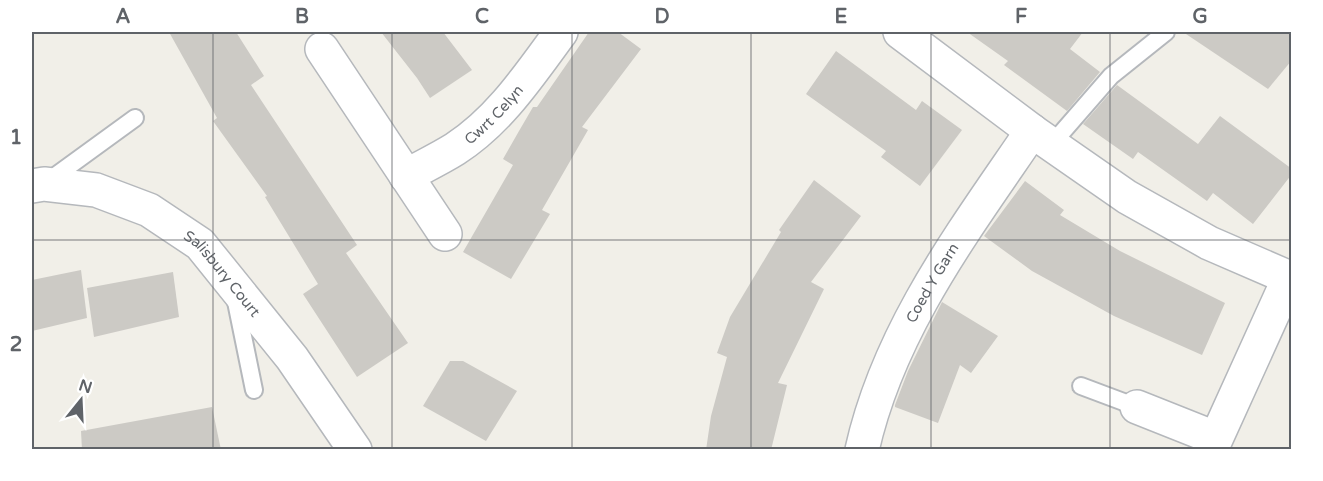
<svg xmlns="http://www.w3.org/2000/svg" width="1323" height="481" viewBox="0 0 1323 481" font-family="'Varela Round',sans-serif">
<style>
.building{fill:#cccac5}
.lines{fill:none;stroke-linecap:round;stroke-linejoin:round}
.lane-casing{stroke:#b5b8bc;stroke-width:20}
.street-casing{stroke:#b5b8bc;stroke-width:36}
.lane{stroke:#fff;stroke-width:16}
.street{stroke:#fff;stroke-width:33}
.grid{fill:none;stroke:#5f6368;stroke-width:1.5;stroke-opacity:0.55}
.labels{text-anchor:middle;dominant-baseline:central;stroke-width:4.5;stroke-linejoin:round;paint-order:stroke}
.street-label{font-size:15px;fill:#5f6368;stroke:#fff}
.neatline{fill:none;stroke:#5f6368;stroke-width:2}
.grid-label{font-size:20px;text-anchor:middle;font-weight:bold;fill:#5f6368}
</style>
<rect width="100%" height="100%" fill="#f1efe8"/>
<!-- building -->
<g class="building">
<path d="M 169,32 L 236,32 L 264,76 L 251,85 L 357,245 L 346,253 L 408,343 L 357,377 L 303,294 L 318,284 L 265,197 L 267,196 L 213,121 L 217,118 Z"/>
<path d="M 381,32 L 443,32 L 472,70 L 430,98 L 417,78 Z"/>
<path d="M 589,32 L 618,32 L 641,49 L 582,127 L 588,130 L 542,210 L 550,214 L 511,279 L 463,252 L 513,165 L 503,159 L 519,131 L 533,107 L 537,107 Z"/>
<path d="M 967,32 L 1083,32 L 1070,49 L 1100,72 L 1067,111 L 1004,65 L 1008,61 Z"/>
<path d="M 1183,32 L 1292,32 L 1292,60 L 1268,89 Z"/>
<path d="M 836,51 L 916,110 L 922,101 L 962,130 L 920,186 L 881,157 L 886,151 L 806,94 Z"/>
<path d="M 1117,85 L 1198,144 L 1220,116 L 1292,169 L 1292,174 L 1253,224 L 1213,193 L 1207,201 L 1138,152 L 1133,159 L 1083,124 Z"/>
<path d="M 814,180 L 861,216 L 811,282 L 824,289 L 778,383 L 787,385 L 771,450 L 706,450 L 711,416 L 727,357 L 717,353 L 730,317 L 781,232 L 779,230 Z"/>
<path d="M 1025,181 L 1064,210 L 1060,215 L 1120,251 L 1225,303 L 1202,355 L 1114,316 L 1032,271 L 984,236 Z"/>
<path d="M 81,270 L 87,318 L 32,331 L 32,280 Z"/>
<path d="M 173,272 L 179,317 L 94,337 L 87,288 Z"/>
<path d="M 942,302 L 998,336 L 971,373 L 960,365 L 938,423 L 895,407 L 895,405 L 908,371 Z"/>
<path d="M 450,361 L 463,361 L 517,391 L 486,441 L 423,406 Z"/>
<path d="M 212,407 L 221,450 L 82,450 L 81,431 Z"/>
</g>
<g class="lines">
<!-- lane casing -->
<g class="lane-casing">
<g id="lane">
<path d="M 1051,145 L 1111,76 L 1166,32"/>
<path d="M 47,182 L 135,118"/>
<path d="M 235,297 L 254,390"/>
<path d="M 1081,386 L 1137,407"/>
</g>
</g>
<!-- street casing -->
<g class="street-casing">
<g id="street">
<path d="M 900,32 L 1032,131 L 1127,197 L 1209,243 L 1292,279"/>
<path d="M 322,49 L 445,234"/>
<path id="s1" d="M 406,176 C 422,167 439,159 455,149 C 500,120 530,74 561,32"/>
<path id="s2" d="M 32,186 L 44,184 L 96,190 L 149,210 L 200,244 L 292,358 L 355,450"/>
<path d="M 1137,407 L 1215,438"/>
<path id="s3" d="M 862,450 C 889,329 964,231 1032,131"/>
<path d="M 1211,450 L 1289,278"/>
</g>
</g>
<!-- lane -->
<use href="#lane" class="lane"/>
<!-- street -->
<use href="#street" class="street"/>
</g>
<!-- grid -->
<path class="grid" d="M 213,32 L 213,450M 392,32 L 392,450M 572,32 L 572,450M 751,32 L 751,450M 931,32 L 931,450M 1110,32 L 1110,450M 32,240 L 1292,240"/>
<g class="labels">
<!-- street labels -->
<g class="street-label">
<text stroke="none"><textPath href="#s1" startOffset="108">Cwrt Celyn</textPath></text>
<text stroke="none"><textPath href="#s2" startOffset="219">Salisbury Court</textPath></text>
<text stroke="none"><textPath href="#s3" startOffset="182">Coed Y Garn</textPath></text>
</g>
</g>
<!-- border -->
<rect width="1323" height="481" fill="none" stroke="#ffffff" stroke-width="66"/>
<!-- north arrow -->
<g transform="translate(81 400) rotate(18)" stroke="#ffffff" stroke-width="4.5" paint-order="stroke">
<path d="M0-4.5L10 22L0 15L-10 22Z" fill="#5f6368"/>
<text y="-9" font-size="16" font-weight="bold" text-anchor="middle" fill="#5f6368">N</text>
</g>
<rect x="33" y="33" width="1257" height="415" class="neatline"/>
<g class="grid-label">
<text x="123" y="23">A</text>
<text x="302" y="23">B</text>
<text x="482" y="23">C</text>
<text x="662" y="23">D</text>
<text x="841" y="23">E</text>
<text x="1021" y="23">F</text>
<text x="1200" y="23">G</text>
<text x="16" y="144">1</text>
<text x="16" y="351">2</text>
</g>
</svg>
